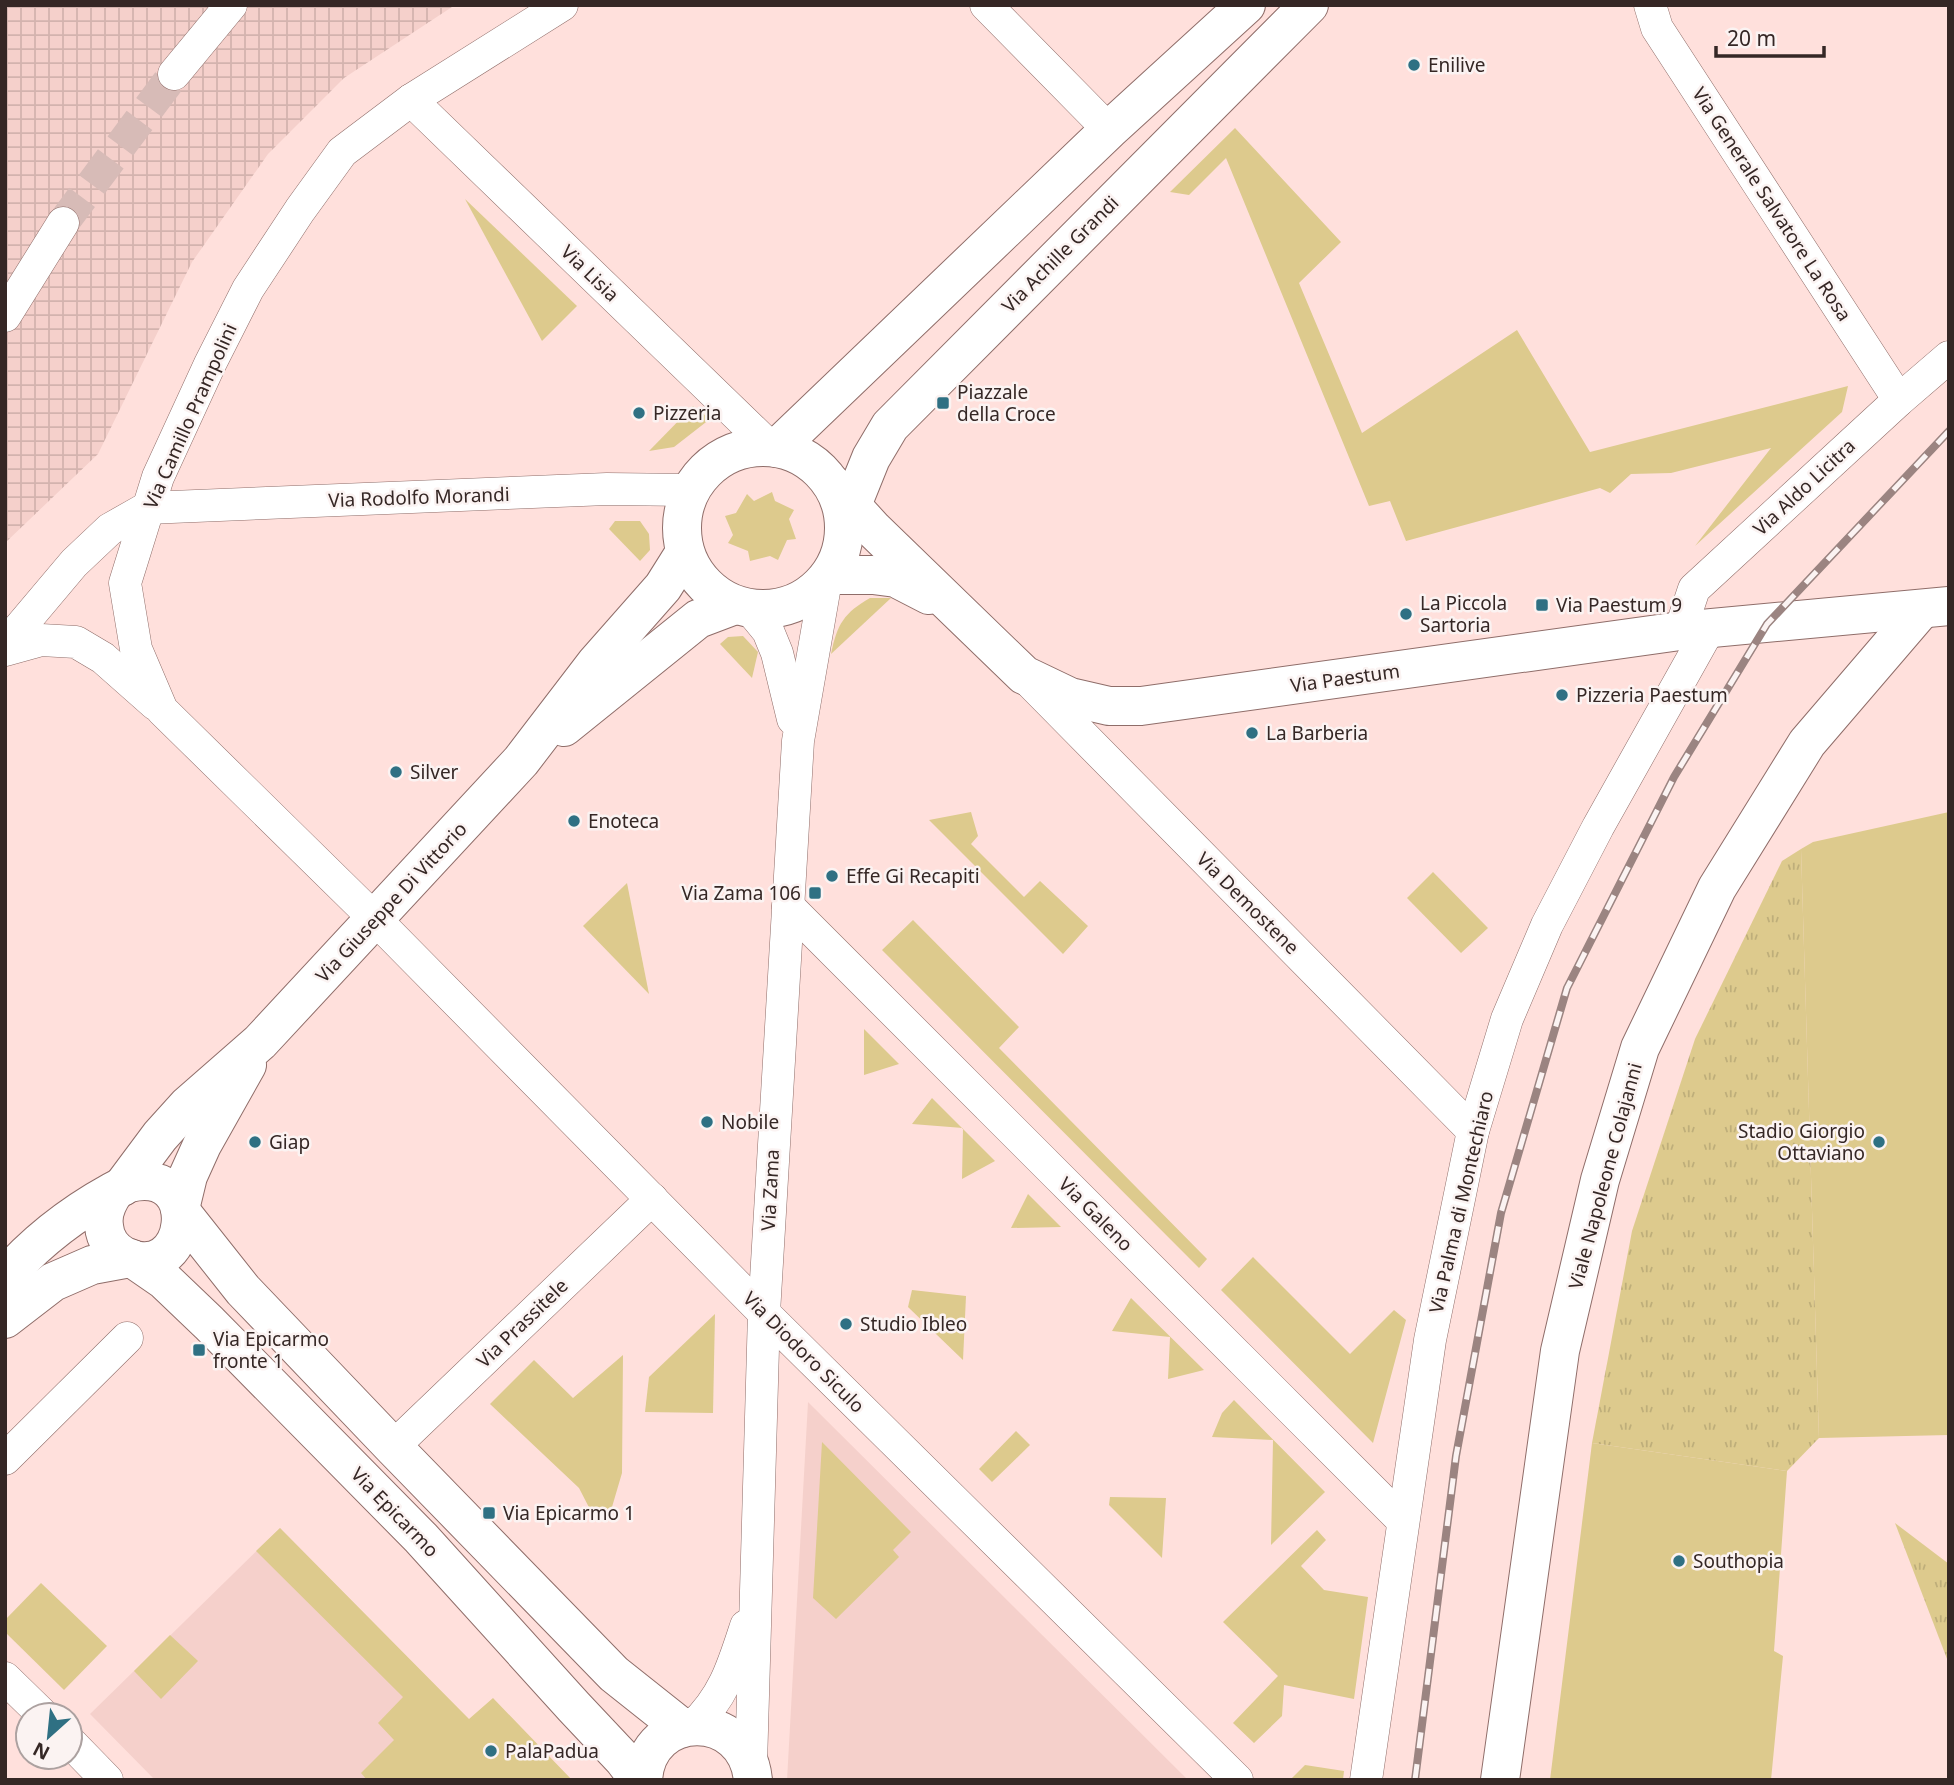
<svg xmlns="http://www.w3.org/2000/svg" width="1954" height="1785" viewBox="0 0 1954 1785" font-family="'Noto Sans',sans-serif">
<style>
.built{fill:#f5d0cb}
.industrial{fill:url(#industrial-grid)}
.grass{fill:url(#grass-tufts)}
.green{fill:#ddca8d}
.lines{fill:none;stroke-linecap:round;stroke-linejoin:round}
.minor-tunnel{stroke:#d7bbb7;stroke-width:32;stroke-dasharray:32 16;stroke-linecap:butt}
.minor-casing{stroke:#8f6d69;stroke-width:33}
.tertiary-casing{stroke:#8f6d69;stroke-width:40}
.secondary-casing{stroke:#8f6d69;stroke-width:40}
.primary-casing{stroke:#8f6d69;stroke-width:40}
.minor{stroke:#fff;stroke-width:32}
.tertiary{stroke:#fff;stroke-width:38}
.secondary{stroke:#fff;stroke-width:38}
.primary{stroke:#fff;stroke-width:38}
.rail-casing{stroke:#9b8481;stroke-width:8}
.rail{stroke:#fbf3f2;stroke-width:5;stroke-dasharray:16;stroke-linecap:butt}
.poi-dot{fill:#2f7083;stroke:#fbf3f2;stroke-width:2.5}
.labels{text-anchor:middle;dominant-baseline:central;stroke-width:5;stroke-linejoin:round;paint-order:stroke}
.poi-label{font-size:19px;fill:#352725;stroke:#fbf3f2;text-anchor:start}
.street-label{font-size:19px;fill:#352725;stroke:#fbf3f2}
</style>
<defs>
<pattern id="industrial-grid" width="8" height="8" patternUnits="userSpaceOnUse" patternTransform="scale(1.75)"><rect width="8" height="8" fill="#f5d0cb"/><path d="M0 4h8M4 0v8" fill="none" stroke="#d3b3ae"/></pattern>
<pattern id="grass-tufts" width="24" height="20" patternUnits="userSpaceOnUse" patternTransform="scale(1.75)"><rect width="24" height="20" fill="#ddca8d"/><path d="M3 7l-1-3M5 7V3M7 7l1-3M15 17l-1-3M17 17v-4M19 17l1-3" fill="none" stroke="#beae7a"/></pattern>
</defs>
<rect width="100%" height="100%" fill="#ffe0dc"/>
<!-- built -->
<g class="built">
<path d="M 808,1402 L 1188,1780 L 787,1780 Z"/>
<path d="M 280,1528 L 469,1720 L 408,1780 L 155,1780 L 90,1714 Z"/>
</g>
<!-- industrial -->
<path class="industrial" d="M 5,5 L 455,5 L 344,78 L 268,154 L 192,262 L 98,454 L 5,543 Z"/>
<!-- grass -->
<g class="grass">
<path d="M 1801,849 L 1819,1438 L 1787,1471 L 1592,1443 L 1632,1231 L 1695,1039 L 1782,861 Z"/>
<path d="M 1895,1523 L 1949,1564 L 1949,1664 Z"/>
</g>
<!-- green -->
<g class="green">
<path d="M 1235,128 L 1341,242 L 1299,283 L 1362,433 L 1517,330 L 1590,452 L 1848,386 L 1842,412 L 1695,546 L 1771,448 L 1671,473 L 1631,474 L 1610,493 L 1600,488 L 1406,541 L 1390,501 L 1369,506 L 1226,158 L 1189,195 L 1170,192 Z"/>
<path d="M 465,199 L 577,306 L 542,341 Z"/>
<path d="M 693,406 L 710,419 L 674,447 L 649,451 Z"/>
<path d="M 772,492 L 775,501 L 794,510 L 789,519 L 796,539 L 787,540 L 778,560 L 770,556 L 750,561 L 748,551 L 728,543 L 733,535 L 725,516 L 736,513 L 747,494 L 754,501 Z"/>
<path d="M 615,521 L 640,521 L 649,534 L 650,550 L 640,561 L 609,529 Z"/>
<path d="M 870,598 L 891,598 L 831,654 C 837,624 844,613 870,598 Z"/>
<path d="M 743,636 L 758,652 L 752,678 L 720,644 L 728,637 Z"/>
<path d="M 971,812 L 978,836 L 971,844 L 1024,897 L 1040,881 L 1088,926 L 1063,954 L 929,820 Z"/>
<path d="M 1949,812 L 1949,1435 L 1819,1438 L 1801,849 L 1813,842 Z"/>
<path d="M 1433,872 L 1488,928 L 1461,953 L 1407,898 Z"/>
<path d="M 627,883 L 649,994 L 583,926 Z"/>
<path d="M 913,920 L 1019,1027 L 999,1048 L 1207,1259 L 1199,1268 L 882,950 Z"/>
<path d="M 864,1029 L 899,1064 L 864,1075 Z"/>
<path d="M 932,1098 L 995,1161 L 962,1179 L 963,1128 L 912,1124 Z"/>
<path d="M 1028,1194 L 1061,1227 L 1011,1228 Z"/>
<path d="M 1253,1257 L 1350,1354 L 1394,1310 L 1406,1320 L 1373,1443 L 1221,1290 Z"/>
<path d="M 912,1290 L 966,1296 L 963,1360 L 908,1307 Z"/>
<path d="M 1131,1298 L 1204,1370 L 1168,1379 L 1170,1337 L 1112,1331 Z"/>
<path d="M 715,1314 L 713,1413 L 645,1412 L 649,1377 Z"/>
<path d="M 623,1355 L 622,1473 L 612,1507 L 596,1521 L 579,1488 L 490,1404 L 534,1360 L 573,1398 Z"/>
<path d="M 1234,1400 L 1325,1492 L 1271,1545 L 1273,1440 L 1212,1437 L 1222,1413 Z"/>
<path d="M 1016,1431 L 1030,1445 L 992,1482 L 979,1469 Z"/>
<path d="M 822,1442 L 911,1532 L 893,1550 L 899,1557 L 836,1619 L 813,1598 Z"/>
<path d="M 1592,1443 L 1787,1471 L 1774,1651 L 1783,1656 L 1771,1780 L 1550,1780 Z"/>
<path d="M 1110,1497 L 1166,1498 L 1162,1558 L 1109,1505 Z"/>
<path d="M 280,1528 L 469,1719 L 493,1698 L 572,1780 L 367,1780 L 361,1773 L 394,1740 L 378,1723 L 403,1697 L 256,1551 Z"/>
<path d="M 1317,1530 L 1326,1540 L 1301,1566 L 1324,1590 L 1368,1597 L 1354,1699 L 1284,1685 L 1282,1716 L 1254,1743 L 1233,1723 L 1278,1676 L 1223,1622 Z"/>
<path d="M 41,1583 L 107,1646 L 64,1690 L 5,1632 L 5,1620 Z"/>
<path d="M 170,1635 L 198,1661 L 161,1699 L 134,1671 Z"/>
<path d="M 1305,1765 L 1344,1771 L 1343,1780 L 1290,1780 Z"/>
</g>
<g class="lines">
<!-- minor-tunnel -->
<path class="minor-tunnel" d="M 63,223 L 174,74"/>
<!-- minor casing -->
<g class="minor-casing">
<g id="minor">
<path d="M 562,5 L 411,100 L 342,152 L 300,210 L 248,289 L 210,364 L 158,477 L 125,583 L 136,649 L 162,710 L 376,920 L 764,1313 L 1237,1780"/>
<path d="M 986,5 L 1109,130"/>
<path d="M 1650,5 L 1657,28 L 1899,400"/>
<path d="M 174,74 L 231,5"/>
<path d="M 411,100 L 770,447"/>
<path d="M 5,316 L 63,223"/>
<path d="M 750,609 L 768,631 L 777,653 L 793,719"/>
<path d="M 1680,631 L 1694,589 L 1899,400 L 1949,357"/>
<path d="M 5,645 L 74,563 L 110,529 L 147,508 L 607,489 L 690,490"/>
<path d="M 5,650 L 41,640 L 76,642 L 103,658 L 155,704"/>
<path d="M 1032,684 L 1473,1131"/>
<path d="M 788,906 L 1403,1521"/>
<path d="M 393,1447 L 652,1199"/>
<path d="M 5,1459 L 127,1338"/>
<path d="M 5,1678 L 43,1715"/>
<path d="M 693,1726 C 724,1697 733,1666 746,1626"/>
<path d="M 70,1742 L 107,1780"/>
<path d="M 751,1765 L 764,1313 L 798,741 L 826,580"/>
<path d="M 1366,1780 L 1430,1340 L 1473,1131 L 1507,1019 L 1547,925 L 1598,827 L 1709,629"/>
</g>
</g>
<!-- tertiary casing -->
<g class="tertiary-casing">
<g id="tertiary">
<path d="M 831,483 L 874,530 L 1024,675 L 1070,697 L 1109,706 L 1141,706 L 1680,631 L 1949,606"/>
<path d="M 830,575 L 873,575 L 896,578 L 929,595"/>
<path d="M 1500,1780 L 1560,1351 L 1600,1180 L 1640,1048 L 1717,888 L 1807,743 L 1921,610"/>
</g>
</g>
<!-- secondary casing -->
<g class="secondary-casing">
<g id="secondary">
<path d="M 182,1213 L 243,1290 L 393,1447 L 614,1674 L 682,1728"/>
<path d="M 135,1260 L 164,1280 L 209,1323 L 421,1538 L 574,1707 L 623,1759 L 639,1780"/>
<path d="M 643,1780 C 647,1709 746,1708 753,1780"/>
</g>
</g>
<!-- primary casing -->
<g class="primary-casing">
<g id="primary">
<circle cx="763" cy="528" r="81"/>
<path d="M 777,448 L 1109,130 L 1246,5"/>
<path d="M 844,525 L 871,458 L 890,426 L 1309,5"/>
<path d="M 564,727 L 698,619 L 735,605"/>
<path d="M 122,1187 L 160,1136 L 188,1105 L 260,1042 L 521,761 L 596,663 L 663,587 L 685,552"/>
<path d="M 180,1209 L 188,1176 L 202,1145 L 247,1065"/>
<path d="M 5,1277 C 41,1236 81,1207 129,1183 C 207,1164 190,1288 124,1256 C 113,1250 105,1239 104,1226 C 102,1213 107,1202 115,1191"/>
<path d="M 5,1319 L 53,1282 L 92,1265 L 130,1258"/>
</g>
</g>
<!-- minor -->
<use href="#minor" class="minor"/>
<!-- tertiary -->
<use href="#tertiary" class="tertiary"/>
<!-- secondary -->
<use href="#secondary" class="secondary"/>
<!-- primary -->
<use href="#primary" class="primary"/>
<!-- rail casing -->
<g class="rail-casing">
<path id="rail" d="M 1415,1780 L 1456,1456 L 1501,1213 L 1567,988 L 1674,777 L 1767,624 L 1949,431"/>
</g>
<!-- rail -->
<use href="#rail" class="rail"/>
</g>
<!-- markers -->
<g class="poi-dot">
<circle cx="1414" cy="65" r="7"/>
<rect x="936" y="396" width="14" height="14" rx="3.5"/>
<circle cx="639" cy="413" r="7"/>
<rect x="1535" y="598" width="14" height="14" rx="3.5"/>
<circle cx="1406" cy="614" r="7"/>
<circle cx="1562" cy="695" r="7"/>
<circle cx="1252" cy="733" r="7"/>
<circle cx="396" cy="772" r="7"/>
<circle cx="574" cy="821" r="7"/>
<circle cx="832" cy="876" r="7"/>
<rect x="808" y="886" width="14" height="14" rx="3.5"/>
<circle cx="707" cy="1122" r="7"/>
<circle cx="255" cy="1142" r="7"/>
<circle cx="1879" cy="1142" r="7"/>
<circle cx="846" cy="1324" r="7"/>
<rect x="192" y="1343" width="14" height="14" rx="3.5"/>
<rect x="482" y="1506" width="14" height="14" rx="3.5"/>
<circle cx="1679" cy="1561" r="7"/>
<circle cx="491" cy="1751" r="7"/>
</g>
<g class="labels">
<!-- poi labels -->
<g class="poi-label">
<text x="1428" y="65">Enilive</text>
<text x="957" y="392">Piazzale<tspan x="957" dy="22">della Croce</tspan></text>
<text x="653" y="413">Pizzeria</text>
<text x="1420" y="603">La Piccola<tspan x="1420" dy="22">Sartoria</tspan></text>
<text x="1556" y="605">Via Paestum 9</text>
<text x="1576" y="695">Pizzeria Paestum</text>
<text x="1266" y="733">La Barberia</text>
<text x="410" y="772">Silver</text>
<text x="588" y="821">Enoteca</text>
<text x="846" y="876">Effe Gi Recapiti</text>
<text x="801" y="893" text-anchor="end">Via Zama 106</text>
<text x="721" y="1122">Nobile</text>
<text x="1865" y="1131" text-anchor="end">Stadio Giorgio<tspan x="1865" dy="22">Ottaviano</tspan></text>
<text x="269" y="1142">Giap</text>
<text x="860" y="1324">Studio Ibleo</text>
<text x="213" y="1339">Via Epicarmo<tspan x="213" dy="22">fronte 1</tspan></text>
<text x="503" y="1513">Via Epicarmo 1</text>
<text x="1693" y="1561">Southopia</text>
<text x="505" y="1751">PalaPadua</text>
</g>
<!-- street labels -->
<g class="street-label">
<text transform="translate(1772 204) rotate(57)">Via Generale Salvatore La Rosa</text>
<text transform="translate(1060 254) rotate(-45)">Via Achille Grandi</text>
<text transform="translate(590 273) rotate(44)">Via Lisia</text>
<text transform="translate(190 416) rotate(-66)">Via Camillo Prampolini</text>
<text transform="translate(1804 487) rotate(-43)">Via Aldo Licitra</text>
<text transform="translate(419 497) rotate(-2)">Via Rodolfo Morandi</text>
<text transform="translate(1345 678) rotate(-8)">Via Paestum</text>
<text transform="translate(391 902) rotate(-47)">Via Giuseppe Di Vittorio</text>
<text transform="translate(1248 903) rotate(45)">Via Demostene</text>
<text transform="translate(1605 1176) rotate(-75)">Viale Napoleone Colajanni</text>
<text transform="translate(770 1190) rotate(-87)">Via Zama</text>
<text transform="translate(1461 1202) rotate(-77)">Via Palma di Montechiaro</text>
<text transform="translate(1096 1214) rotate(45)">Via Galeno</text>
<text transform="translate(522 1323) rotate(-44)">Via Prassitele</text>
<text transform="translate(804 1352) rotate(45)">Via Diodoro Siculo</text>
<text transform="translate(395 1512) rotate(46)">Via Epicarmo</text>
</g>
</g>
<!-- border -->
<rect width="1954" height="1785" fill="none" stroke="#352725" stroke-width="14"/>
<!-- north arrow -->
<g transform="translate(49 1736) rotate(207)"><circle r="33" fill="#fbf3f2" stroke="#aca1a0" stroke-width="2"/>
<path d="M0-5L12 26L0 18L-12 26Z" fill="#2f7083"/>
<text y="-10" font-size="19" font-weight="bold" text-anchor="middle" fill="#352725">N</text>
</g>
<!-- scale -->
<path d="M1716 46v10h108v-10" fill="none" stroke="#352725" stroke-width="3.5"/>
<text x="1727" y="46" font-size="21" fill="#352725" stroke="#fbf3f2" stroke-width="5" paint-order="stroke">20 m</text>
</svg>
